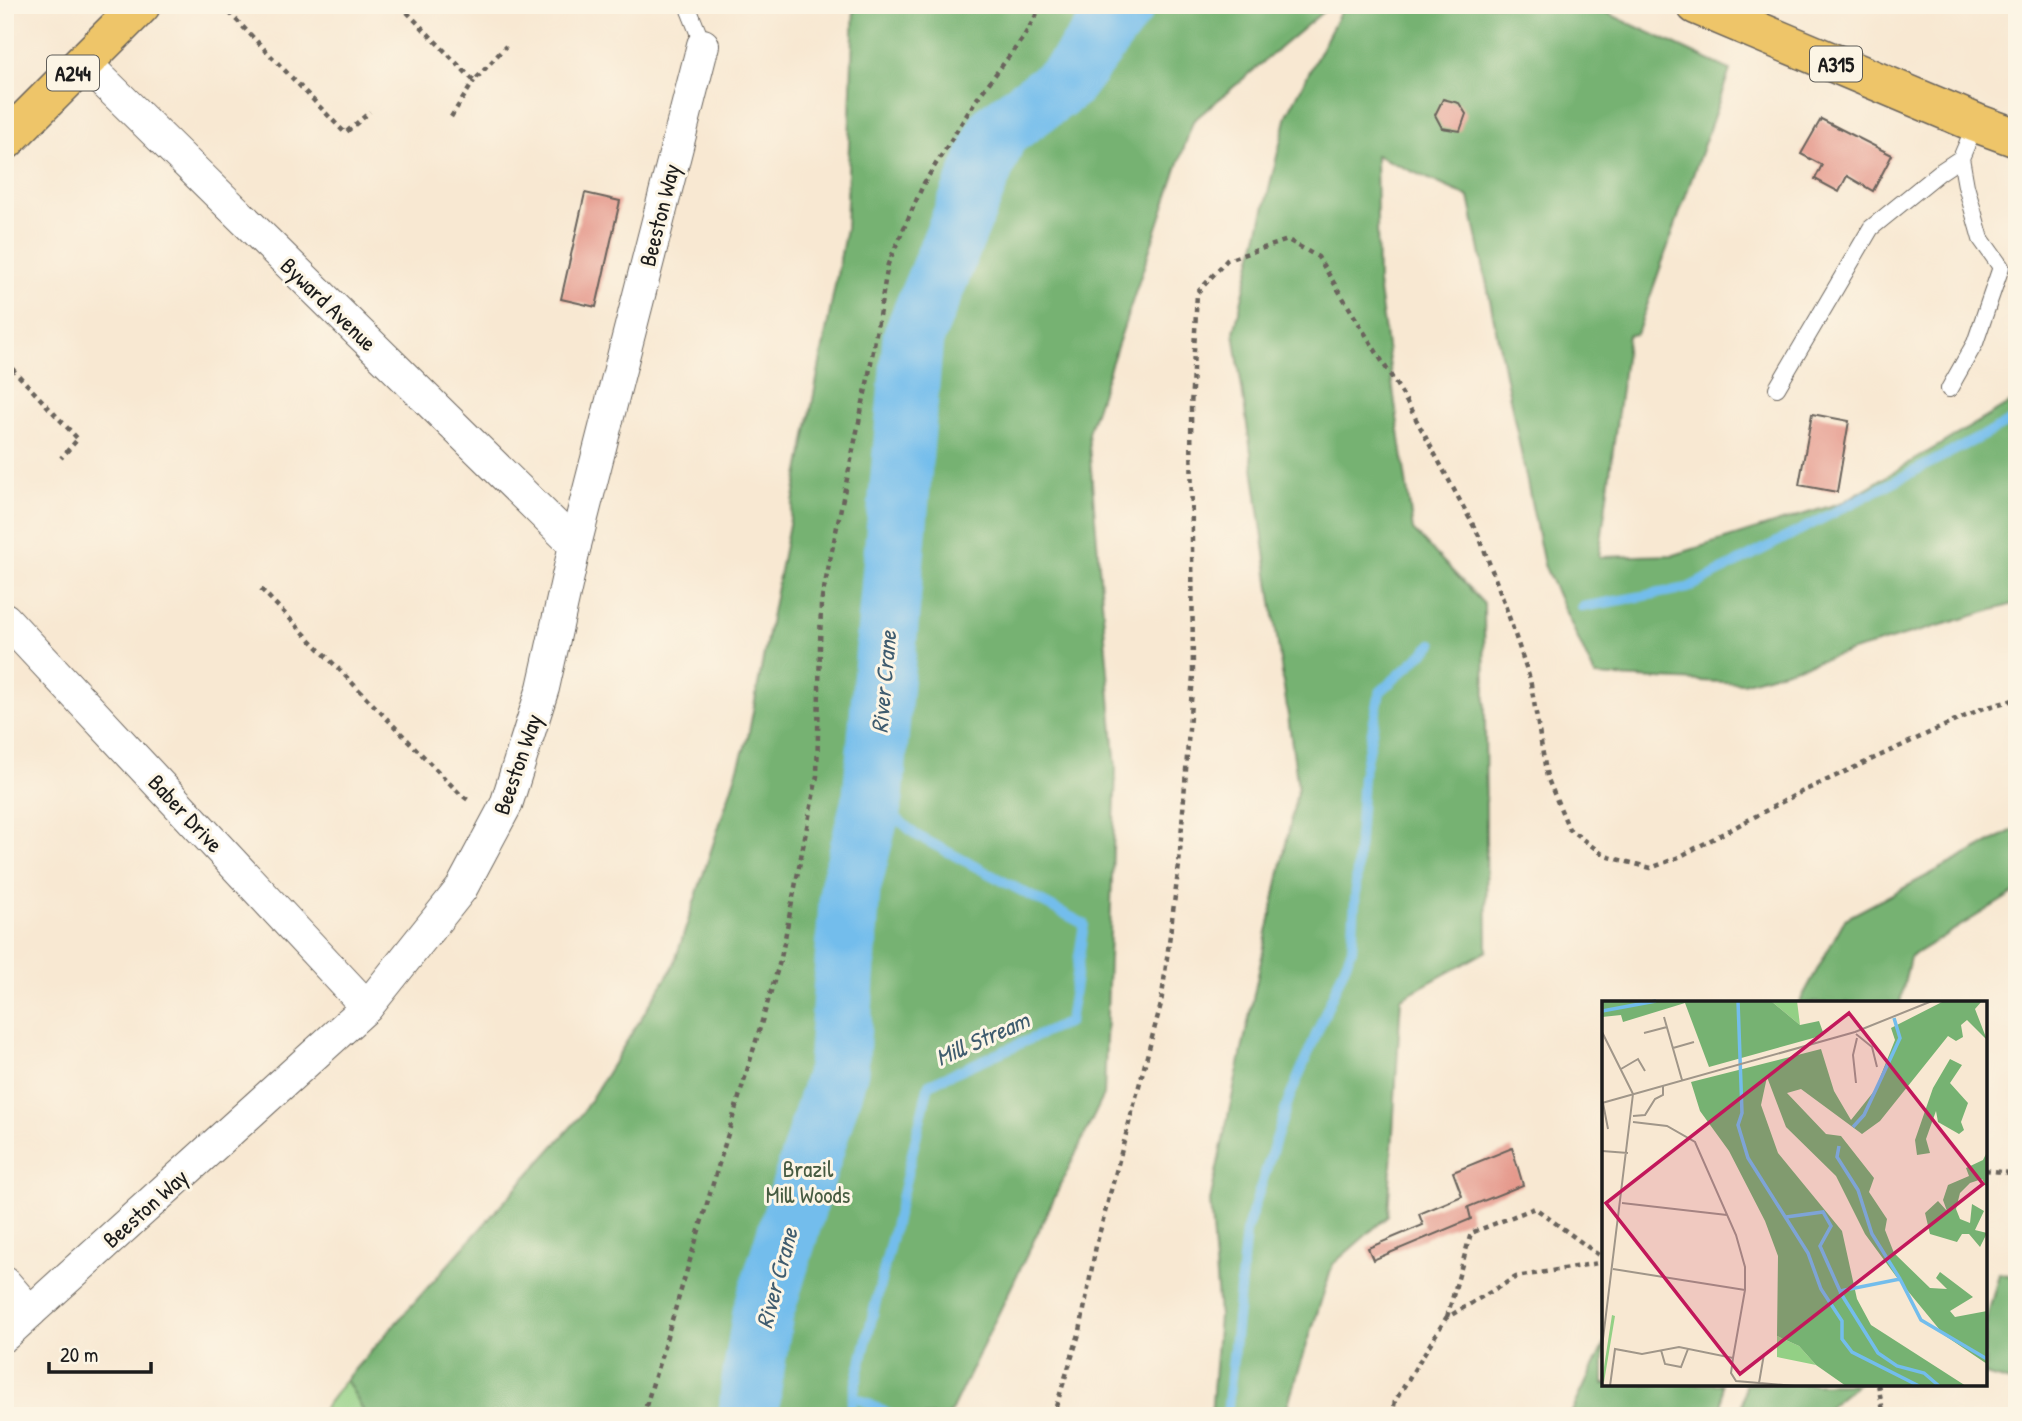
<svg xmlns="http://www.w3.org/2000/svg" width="2022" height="1421" viewBox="0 0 2022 1421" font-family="'Patrick Hand',sans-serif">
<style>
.green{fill:#93d085;stroke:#587650;stroke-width:2}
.forest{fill:#76b272;stroke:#496747;stroke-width:2}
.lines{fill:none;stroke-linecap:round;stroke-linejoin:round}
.stream{stroke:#73bdec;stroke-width:10}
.river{stroke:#73bdec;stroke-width:61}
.building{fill:#e5998c}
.lane-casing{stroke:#69635c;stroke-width:18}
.street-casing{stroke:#69635c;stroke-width:34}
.primary-casing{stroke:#69635c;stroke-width:41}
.path{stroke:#69635c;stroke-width:4.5;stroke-dasharray:5 5;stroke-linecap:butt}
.lane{stroke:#fff;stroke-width:16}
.street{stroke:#fff;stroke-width:32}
.primary{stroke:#eec569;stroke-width:38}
.labels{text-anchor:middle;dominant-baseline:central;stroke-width:6;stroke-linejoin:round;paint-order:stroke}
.shield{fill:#fcf5e5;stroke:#5f5d58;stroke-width:2}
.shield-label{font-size:21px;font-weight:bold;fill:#1c1c1c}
.street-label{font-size:23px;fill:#1c1c1c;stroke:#fcf5e5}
.park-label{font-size:23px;fill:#465b41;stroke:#fcf5e5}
.water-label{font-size:24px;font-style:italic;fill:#3f5c6f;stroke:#fcf5e5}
.inset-river{fill:none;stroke:#73bdec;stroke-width:3.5}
.inset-road{fill:none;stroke:#a09689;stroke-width:2}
.view{fill:#c2185b;fill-opacity:0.15;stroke:#c2185b;stroke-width:3.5}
.inset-edge{fill:none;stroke:#1c1c1c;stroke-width:3.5}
</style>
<rect width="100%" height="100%" fill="#fcf5e5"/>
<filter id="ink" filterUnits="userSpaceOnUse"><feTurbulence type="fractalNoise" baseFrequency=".0143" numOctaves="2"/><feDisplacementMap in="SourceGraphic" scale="14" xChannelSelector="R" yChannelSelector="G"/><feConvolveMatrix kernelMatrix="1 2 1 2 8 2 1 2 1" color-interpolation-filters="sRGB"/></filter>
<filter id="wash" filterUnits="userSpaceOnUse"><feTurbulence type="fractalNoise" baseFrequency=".00686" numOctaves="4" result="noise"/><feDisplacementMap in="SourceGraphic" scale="28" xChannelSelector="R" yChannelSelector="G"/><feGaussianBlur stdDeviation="1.57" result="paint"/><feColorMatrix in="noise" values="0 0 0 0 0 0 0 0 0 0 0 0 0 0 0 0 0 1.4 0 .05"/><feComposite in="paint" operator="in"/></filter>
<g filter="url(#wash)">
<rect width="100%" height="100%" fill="#f8e8d2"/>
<!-- green -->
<path class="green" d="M 346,1379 L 366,1416 L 318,1416 Z"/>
<!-- forest -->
<g class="forest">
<path d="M 854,5 L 1331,5 L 1193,121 L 1088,433 L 1116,769 L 1104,1095 L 949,1416 L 366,1416 L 346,1379 L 579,1118 L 673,967 L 748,737 L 846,228 Z"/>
<path d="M 1344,5 L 1590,5 L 1730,70 L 1637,334 L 1628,335 L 1599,557 L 1674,555 L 1843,502 L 2017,399 L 2017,603 L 1743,683 L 1595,676 L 1544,565 L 1469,197 L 1376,155 L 1378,283 L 1413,530 L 1484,604 L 1487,951 L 1401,998 L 1388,1216 L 1333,1264 L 1284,1416 L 1211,1416 L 1219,1316 L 1210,1201 L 1298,787 L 1234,332 L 1287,115 Z"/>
<path d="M 2017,828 L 2017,891 L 1910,957 L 1900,1003 L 1799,1003 L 1845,919 Z"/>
<path d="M 1999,1273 L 2017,1277 L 2017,1384 L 1985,1375 L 1985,1326 Z"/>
<path d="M 1604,1344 L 1604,1384 L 1722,1384 L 1722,1416 L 1570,1416 Z"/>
<path d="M 1745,1384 L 1857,1384 L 1817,1416 L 1727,1416 L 1742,1407 Z"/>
</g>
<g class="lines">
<!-- stream -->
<g class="stream">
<path d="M 1582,607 L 1688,588 L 2017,418"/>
<path d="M 873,797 L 916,835 L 1084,924 L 1069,1022 L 929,1084 L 853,1396 L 893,1416"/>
<path d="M 849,1416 L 853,1396"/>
<path d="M 1227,1416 L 1246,1232 L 1289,1099 L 1352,949 L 1363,776 L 1380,692 L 1433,644"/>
</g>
<!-- river -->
<path class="river" d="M 749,1416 L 751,1387 L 763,1313 L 838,1070 L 850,889 L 873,797 L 913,338 L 998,131 L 1067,81 L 1124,5"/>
</g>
<g id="blocks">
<!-- building -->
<g class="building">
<path d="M 1443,99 L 1459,103 L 1466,114 L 1460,131 L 1442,128 L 1435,115 Z"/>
<path d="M 1821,119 L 1892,155 L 1873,191 L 1847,176 L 1839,192 L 1815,179 L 1822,165 L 1801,154 Z"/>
<path d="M 585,193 L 620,201 L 596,307 L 561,299 Z"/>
<path d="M 1812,414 L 1849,421 L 1837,492 L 1799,485 Z"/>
<path d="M 1512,1148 L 1523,1185 L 1468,1207 L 1471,1219 L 1373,1260 L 1368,1248 L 1423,1225 L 1419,1214 L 1462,1196 L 1453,1172 Z"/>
</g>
</g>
</g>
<g filter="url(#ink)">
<use href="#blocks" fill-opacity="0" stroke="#69635c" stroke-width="2"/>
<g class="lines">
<!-- lane casing -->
<g class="lane-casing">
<g id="lane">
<path d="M 687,5 L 703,45"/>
<path d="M 1777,388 L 1871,228 L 1940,172 L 1961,158"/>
<path d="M 1949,389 L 1975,343 L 2001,267 L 1981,239 L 1966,186 L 1961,158 L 1976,123"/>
</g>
</g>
<!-- street casing -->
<g class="street-casing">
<g id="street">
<path d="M 84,62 L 575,545"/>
<path d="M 5,619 L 367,1007"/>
<path d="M 5,1283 L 30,1312 L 5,1335"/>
<path d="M 30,1312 L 367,1007 L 461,889 L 506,805 L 543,688 L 575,545 L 703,45"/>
</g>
</g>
<!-- primary casing -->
<g class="primary-casing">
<g id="primary">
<path d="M 1696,5 L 1976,123 L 2017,138"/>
<path d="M 5,141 L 141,5"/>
</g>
</g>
<!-- path -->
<g class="path">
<path d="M 222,5 L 345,133 L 370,112"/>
<path d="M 400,5 L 474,81 L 506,46"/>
<path d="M 451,117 L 474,81"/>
<path d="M 5,361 L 78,439 L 61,458"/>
<path d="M 261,589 L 460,794 L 471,802"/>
<path d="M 1985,1170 L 2017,1174"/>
<path d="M 1447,1317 L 1471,1233 L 1535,1208 L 1604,1259"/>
<path d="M 1878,1384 L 1884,1416"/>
<path d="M 643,1416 L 781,958 L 817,776 L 821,603 L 869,374 L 888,264 L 924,183 L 976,100 L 1023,38 L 1042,5"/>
<path d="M 1053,1416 L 1080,1331 L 1096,1246 L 1161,1004 L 1179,865 L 1193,675 L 1191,408 L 1197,293 L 1227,260 L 1288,240 L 1318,257 L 1404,397 L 1479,536 L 1504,602 L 1530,679 L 1547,777 L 1569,829 L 1605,856 L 1651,868 L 1679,857 L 1799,793 L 1981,709 L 2017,699"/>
<path d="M 1392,1416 L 1395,1401 L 1446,1318 L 1516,1277 L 1604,1262"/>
<path d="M 2007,1416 L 2017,1396"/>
</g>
<!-- lane -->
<use href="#lane" class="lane"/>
<!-- street -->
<use href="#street" class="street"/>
<!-- primary -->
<use href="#primary" class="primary"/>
</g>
</g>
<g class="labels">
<!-- shield labels -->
<g class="shield">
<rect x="1810" y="46.5" width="52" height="35" rx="5"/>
<rect x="47" y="55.5" width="52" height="35" rx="5"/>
</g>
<g class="shield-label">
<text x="1836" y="64">A315</text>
<text x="73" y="73">A244</text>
</g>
<!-- street labels -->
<g class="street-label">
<text transform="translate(659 215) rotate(-76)">Beeston Way</text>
<text transform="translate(329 304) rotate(44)">Byward Avenue</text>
<text transform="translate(517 764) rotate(-71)">Beeston Way</text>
<text transform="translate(186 813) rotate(47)">Baber Drive</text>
<text transform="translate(145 1208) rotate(-42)">Beeston Way</text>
</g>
<!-- park labels -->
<g class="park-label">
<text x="808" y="1168">Brazil<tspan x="808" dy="26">Mill Woods</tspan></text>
</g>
<!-- water labels -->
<g class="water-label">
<text transform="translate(883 682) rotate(-85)">River Crane</text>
<text transform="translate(982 1038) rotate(-24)">Mill Stream</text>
<text transform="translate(776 1278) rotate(-75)">River Crane</text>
</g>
</g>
<!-- overview -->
<g transform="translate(1602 1001)">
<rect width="385" height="385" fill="#f8e8d2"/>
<path d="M 169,0 L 195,0 L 198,24 ZM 10,314 L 13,315 L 2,381 L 0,379 ZM 175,335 L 197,345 L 214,364 L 175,356 Z" fill="#93d085"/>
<path d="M 0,0 L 169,0 L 198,24 L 217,20 L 222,34 L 107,66 L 83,2 L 21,21 L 19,14 L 0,16 ZM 342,0 L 380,0 L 373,8 L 385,39 L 365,19 L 359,24 L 361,36 L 354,40 L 346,35 L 278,120 L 260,133 L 199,88 L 185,92 L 224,133 L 239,135 L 272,177 L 267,191 L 285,218 L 283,229 L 292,252 L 328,287 L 345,288 L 334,277 L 338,271 L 371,296 L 348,310 L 353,316 L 385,310 L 385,363 L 342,334 L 296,278 L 263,233 L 234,175 L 184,126 L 165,76 L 159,104 L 176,152 L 240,230 L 255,298 L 269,324 L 364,385 L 244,385 L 214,364 L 197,345 L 175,335 L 176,255 L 163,220 L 127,150 L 98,110 L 89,81 L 219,48 L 232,90 L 249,119 L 273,89 L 293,39 L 289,27 ZM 348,58 L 360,64 L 348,82 L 366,102 L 359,121 L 362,129 L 357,133 L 336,121 L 334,110 L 324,138 L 328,152 L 315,154 L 313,139 L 331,87 ZM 385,151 L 385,187 L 380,178 L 368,182 L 358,192 L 354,208 L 358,218 L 368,222 L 370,203 L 382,210 L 373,229 L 385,232 L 378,246 L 367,233 L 360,233 L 355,241 L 328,233 L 323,212 L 336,200 L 345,210 L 341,199 L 346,184 L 367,175 L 364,167 L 381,159 Z" fill="#76b272"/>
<path class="inset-river" d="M 136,0 L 140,112 L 136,124 L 146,157 L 206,252 L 219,288 L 240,320 L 240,338 L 250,351 L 317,385M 0,10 L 54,0M 251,126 L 262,114 L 298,37 L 292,17M 237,145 L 235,156 L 256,189 L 270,233 L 298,278M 184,216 L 221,211 L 229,225 L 218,245 L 238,290 L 298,278 L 319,319 L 385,358M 238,291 L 276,352 L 295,365 L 322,372 L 337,385"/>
<path class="inset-road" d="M 62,16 L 80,79M 0,31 L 31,93M 42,32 L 65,26M 254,33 L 270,46 L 275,66M 71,47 L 92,41M 19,68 L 36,58 L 43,70M 254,82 L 251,54 L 255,37M 0,102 L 253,31 L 330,0M 1,102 L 6,128M 31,115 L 43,114 L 53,98 L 61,94 L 61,85M 31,121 L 65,125 L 93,141 L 134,234 L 143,266 L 143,289 L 131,357M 0,150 L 26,152M 20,202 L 125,214M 11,268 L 143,289M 0,346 L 31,93M 59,349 L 63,363 L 79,366 L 86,348M 157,382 L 162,353M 8,385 L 13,348 L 40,353 L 77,346 L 131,357 L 129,372 L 134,380 L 193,385"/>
<path class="view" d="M 247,12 L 381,183 L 138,373 L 4,202 Z"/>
<rect width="385" height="385" class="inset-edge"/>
</g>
<!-- margin -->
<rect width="2022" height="1421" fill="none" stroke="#fcf5e5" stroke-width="28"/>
<!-- scale -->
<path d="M49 1362v10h102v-10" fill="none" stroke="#1c1c1c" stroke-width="3.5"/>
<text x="60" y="1362" font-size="21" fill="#1c1c1c" stroke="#fcf5e5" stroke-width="5" paint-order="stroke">20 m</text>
</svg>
